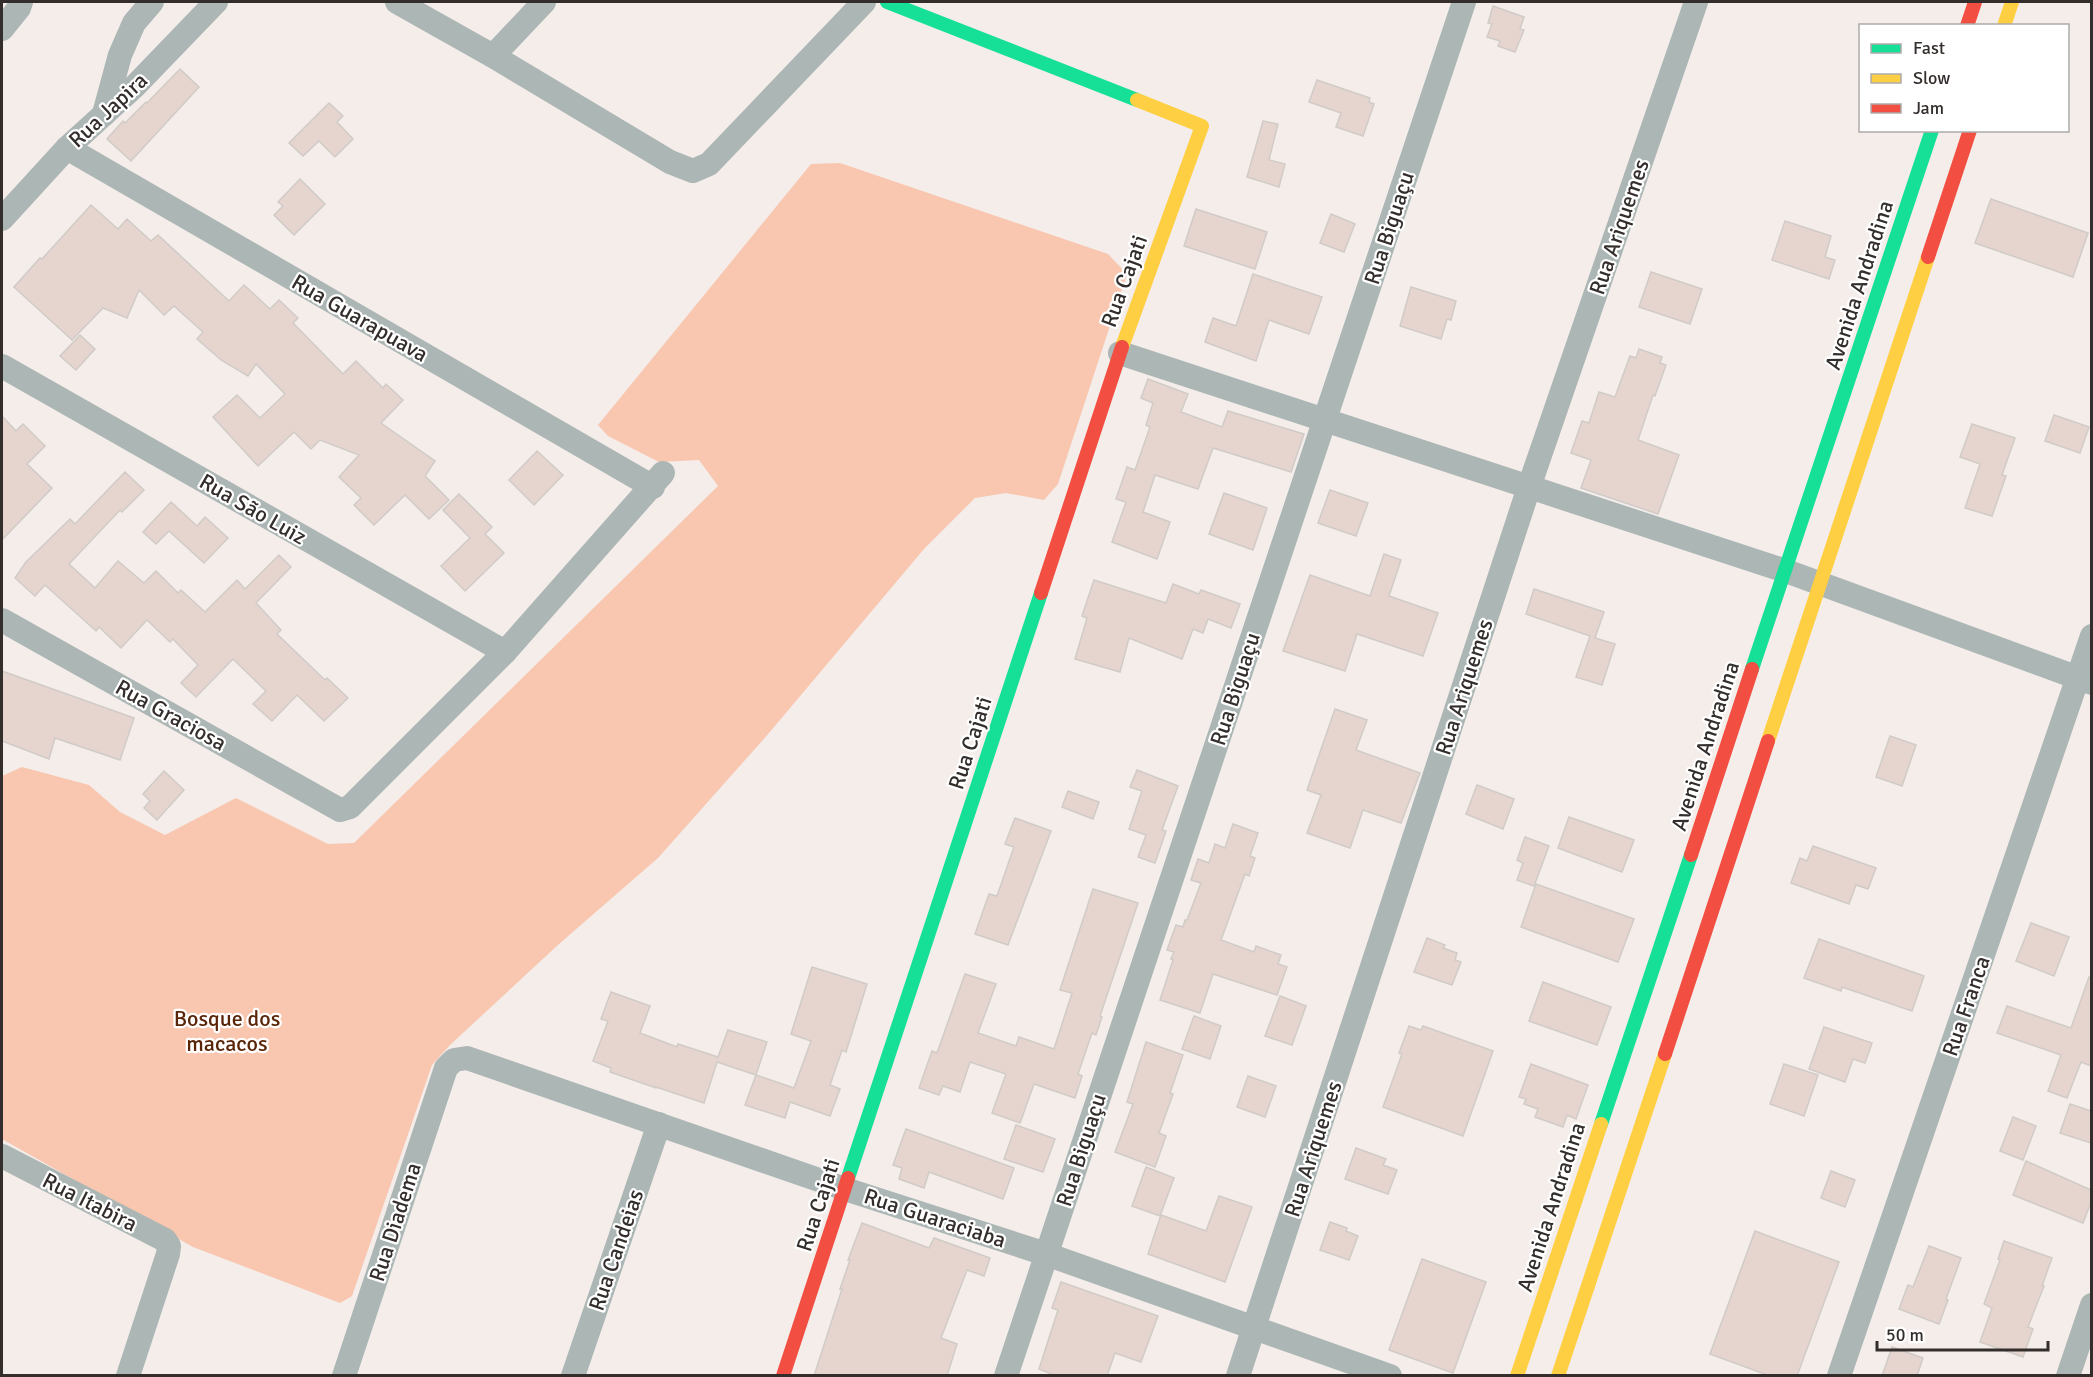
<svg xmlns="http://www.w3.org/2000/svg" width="2093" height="1377" viewBox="0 0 2093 1377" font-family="Signika,sans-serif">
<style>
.forest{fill:#f9c6af}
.building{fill:#e6d5ce;stroke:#d1cbc8;stroke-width:1.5}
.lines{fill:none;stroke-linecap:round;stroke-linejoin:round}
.street{stroke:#abb6b5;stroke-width:24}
.fast{stroke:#16e098;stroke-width:14}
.slow{stroke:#ffcf43;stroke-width:14}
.jam{stroke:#f24e42;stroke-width:14}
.labels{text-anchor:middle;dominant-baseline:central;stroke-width:4.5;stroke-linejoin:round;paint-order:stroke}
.street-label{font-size:22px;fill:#332e2c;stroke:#fff}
.park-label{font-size:22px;fill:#5a2507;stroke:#fff}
</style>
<rect width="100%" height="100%" fill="#f4edea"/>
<!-- forest -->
<path class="forest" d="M 840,163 L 1108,254 L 1127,274 L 1058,484 L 1044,500 L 1006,493 L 975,498 L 924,549 L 769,733 L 658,858 L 559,944 L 450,1045 L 432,1065 L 352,1296 L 340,1303 L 193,1247 L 2,1139 L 2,776 L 22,767 L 89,785 L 120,812 L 165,835 L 236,798 L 328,844 L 354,843 L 718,486 L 699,460 L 659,462 L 608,436 L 598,425 L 811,164 Z"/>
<!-- building -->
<g class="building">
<path d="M 1493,6 L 1524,17 L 1520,29 L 1524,30 L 1515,52 L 1498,46 L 1500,41 L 1487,37 L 1492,24 L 1488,23 Z"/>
<path d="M 180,69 L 199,87 L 131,161 L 107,139 L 123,121 L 125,123 L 146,102 L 147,103 Z"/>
<path d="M 1317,80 L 1370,98 L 1369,102 L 1374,104 L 1363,136 L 1336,127 L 1341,113 L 1309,102 Z"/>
<path d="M 329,103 L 343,116 L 337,122 L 353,139 L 335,157 L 319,141 L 303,156 L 289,143 Z"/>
<path d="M 1263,121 L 1278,124 L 1269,160 L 1285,164 L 1279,187 L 1247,177 Z"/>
<path d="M 300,179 L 325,204 L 294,235 L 274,215 L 283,206 L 278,202 Z"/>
<path d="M 1991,199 L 2088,233 L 2073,277 L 1975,243 Z"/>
<path d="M 91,205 L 118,229 L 127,219 L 151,241 L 158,235 L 229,301 L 244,285 L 270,309 L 279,300 L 298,318 L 293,323 L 343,374 L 356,361 L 383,388 L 386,384 L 403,400 L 381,423 L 435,461 L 425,476 L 449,500 L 429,519 L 405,495 L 374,525 L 354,505 L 361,498 L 339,477 L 359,455 L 320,440 L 311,449 L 294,432 L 258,466 L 213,417 L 237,395 L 260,418 L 285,394 L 256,364 L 248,376 L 221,360 L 197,339 L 203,332 L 174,306 L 164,315 L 139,290 L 127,318 L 103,308 L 72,340 L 14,287 L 40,258 L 42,259 Z"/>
<path d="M 1196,209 L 1267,232 L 1255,269 L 1184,246 Z"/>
<path d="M 1331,214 L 1355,224 L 1344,252 L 1320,243 Z"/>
<path d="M 1785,221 L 1831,236 L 1825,257 L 1835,260 L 1829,279 L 1772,260 Z"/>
<path d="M 1651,272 L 1702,289 L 1690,324 L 1639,307 Z"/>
<path d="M 1253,274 L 1322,297 L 1309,334 L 1269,320 L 1256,361 L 1205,342 L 1213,318 L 1236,326 Z"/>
<path d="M 1411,287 L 1456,301 L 1451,320 L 1447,319 L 1441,339 L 1400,326 Z"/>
<path d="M 80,335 L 95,349 L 76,370 L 60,356 Z"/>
<path d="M 1639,349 L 1662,357 L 1660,363 L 1666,365 L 1655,396 L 1653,395 L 1638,440 L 1679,455 L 1658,514 L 1581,488 L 1591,460 L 1571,453 L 1582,421 L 1589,423 L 1599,392 L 1615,397 L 1630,356 L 1636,358 Z"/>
<path d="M 1148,379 L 1188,394 L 1181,412 L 1222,427 L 1228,411 L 1304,434 L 1291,472 L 1213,448 L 1198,489 L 1155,475 L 1143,512 L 1170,522 L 1157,559 L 1112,542 L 1126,502 L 1116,499 L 1127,467 L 1135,470 L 1150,427 L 1146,425 L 1153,403 L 1141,398 Z"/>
<path d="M 2054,415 L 2089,427 L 2080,453 L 2045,441 Z"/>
<path d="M 2,416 L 16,431 L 23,424 L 45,446 L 27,464 L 52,488 L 2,540 Z"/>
<path d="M 1972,424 L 2015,438 L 2002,475 L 2006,476 L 1992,516 L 1965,508 L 1980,464 L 1960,457 Z"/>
<path d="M 537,451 L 563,475 L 534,505 L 509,480 Z"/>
<path d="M 125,472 L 144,490 L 122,512 L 120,510 L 69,564 L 95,588 L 118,561 L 144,583 L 156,571 L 178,593 L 181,590 L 205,612 L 237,580 L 245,589 L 279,555 L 291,567 L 256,603 L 281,630 L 277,634 L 325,680 L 327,678 L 348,698 L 324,721 L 297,695 L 272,721 L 253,704 L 266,691 L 233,659 L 196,697 L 181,683 L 198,665 L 173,639 L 170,642 L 147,620 L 121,648 L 99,627 L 96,631 L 45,585 L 35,596 L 15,578 L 26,562 L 70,519 L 75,524 Z"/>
<path d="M 1330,490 L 1368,503 L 1356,536 L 1318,523 Z"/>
<path d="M 1224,493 L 1267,508 L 1253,550 L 1209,534 Z"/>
<path d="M 459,494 L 492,527 L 485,534 L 504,553 L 465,591 L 441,566 L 470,538 L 443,510 Z"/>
<path d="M 171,502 L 197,526 L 205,517 L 228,538 L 204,563 L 169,531 L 156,544 L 143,532 Z"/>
<path d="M 1384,554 L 1401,560 L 1389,596 L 1438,613 L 1423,656 L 1357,634 L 1345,671 L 1283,651 L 1310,575 L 1370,596 Z"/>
<path d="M 1094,580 L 1166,603 L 1173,584 L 1199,594 L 1201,590 L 1240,604 L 1231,628 L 1208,619 L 1203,633 L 1193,629 L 1182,659 L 1129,638 L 1120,672 L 1075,659 L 1087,618 L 1082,616 Z"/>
<path d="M 1534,589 L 1604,612 L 1595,638 L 1615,644 L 1602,685 L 1576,677 L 1590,636 L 1526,614 Z"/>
<path d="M 2,671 L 134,718 L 120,760 L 55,738 L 49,759 L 2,741 Z"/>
<path d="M 1335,709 L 1367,720 L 1356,750 L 1420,773 L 1401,823 L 1363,810 L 1350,848 L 1307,833 L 1321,795 L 1307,790 Z"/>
<path d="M 1890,736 L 1916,745 L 1902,786 L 1876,777 Z"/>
<path d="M 1137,770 L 1178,786 L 1162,830 L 1166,831 L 1155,863 L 1138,857 L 1146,835 L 1129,829 L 1142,791 L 1130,787 Z"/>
<path d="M 164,771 L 184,790 L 157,820 L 144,808 L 150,801 L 143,794 Z"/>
<path d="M 1477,785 L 1514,799 L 1503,829 L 1466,814 Z"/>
<path d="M 1068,791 L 1099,802 L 1093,819 L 1062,807 Z"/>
<path d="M 1569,817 L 1634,840 L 1622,872 L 1558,848 Z"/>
<path d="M 1015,818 L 1051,831 L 1008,945 L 975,934 L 989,894 L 997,896 L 1014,847 L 1005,844 Z"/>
<path d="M 1233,824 L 1258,833 L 1250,856 L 1255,858 L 1249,876 L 1245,874 L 1221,940 L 1254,952 L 1256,946 L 1281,955 L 1278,964 L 1287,967 L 1277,995 L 1213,974 L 1200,1013 L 1160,1000 L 1173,960 L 1171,959 L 1174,952 L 1167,950 L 1176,925 L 1183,927 L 1185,920 L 1187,920 L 1201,883 L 1191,880 L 1198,859 L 1209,863 L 1215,844 L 1225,848 Z"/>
<path d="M 1525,837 L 1549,846 L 1534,886 L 1517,880 L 1523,863 L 1517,860 Z"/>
<path d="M 1813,846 L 1876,868 L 1868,889 L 1856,885 L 1849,904 L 1791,883 L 1800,858 L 1807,861 Z"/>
<path d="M 1536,884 L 1634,919 L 1618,962 L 1521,927 Z"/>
<path d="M 1093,889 L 1138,903 L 1100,1016 L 1102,1017 L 1096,1035 L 1092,1033 L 1078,1074 L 1082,1076 L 1075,1098 L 1034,1084 L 1020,1123 L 992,1113 L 1006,1074 L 970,1062 L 960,1092 L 943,1086 L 939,1095 L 919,1088 L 932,1051 L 937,1053 L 965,974 L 996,984 L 978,1033 L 1016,1046 L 1019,1037 L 1054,1049 L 1072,993 L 1060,990 Z"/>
<path d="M 2031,923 L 2069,937 L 2054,976 L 2016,961 Z"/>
<path d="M 1427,938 L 1445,945 L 1443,948 L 1457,953 L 1455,960 L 1461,962 L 1452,985 L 1414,972 Z"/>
<path d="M 1819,939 L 1924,976 L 1912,1011 L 1842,987 L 1841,991 L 1804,978 Z"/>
<path d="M 812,967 L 867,984 L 846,1052 L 842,1050 L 830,1085 L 840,1089 L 830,1116 L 790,1102 L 785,1118 L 745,1105 L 756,1075 L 794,1088 L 811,1041 L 791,1034 Z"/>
<path d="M 2089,977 L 2091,978 L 2091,1066 L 2081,1062 L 2067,1098 L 2048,1091 L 2061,1055 L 1997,1033 L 2007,1006 L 2071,1028 Z"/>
<path d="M 1543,982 L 1611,1007 L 1597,1045 L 1529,1021 Z"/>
<path d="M 611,992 L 650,1006 L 640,1033 L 677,1047 L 678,1044 L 718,1057 L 728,1030 L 767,1042 L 756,1075 L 717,1062 L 704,1103 L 656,1087 L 656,1088 L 610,1072 L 611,1068 L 593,1061 L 608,1021 L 601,1019 Z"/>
<path d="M 1280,996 L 1306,1006 L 1292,1045 L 1265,1036 Z"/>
<path d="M 1194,1016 L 1221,1026 L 1210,1059 L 1182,1049 Z"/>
<path d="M 1409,1026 L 1421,1030 L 1423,1026 L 1493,1051 L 1463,1136 L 1383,1107 L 1402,1054 L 1399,1053 Z"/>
<path d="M 1824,1027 L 1872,1043 L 1865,1063 L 1853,1059 L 1845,1082 L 1809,1069 Z"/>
<path d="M 1146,1042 L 1183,1055 L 1170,1093 L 1173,1094 L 1159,1133 L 1166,1136 L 1155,1167 L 1115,1152 L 1133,1104 L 1127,1102 Z"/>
<path d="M 1531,1064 L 1588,1085 L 1576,1119 L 1567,1115 L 1563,1127 L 1535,1117 L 1538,1109 L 1524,1104 L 1526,1099 L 1519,1097 Z"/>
<path d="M 1784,1064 L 1818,1075 L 1804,1116 L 1770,1104 Z"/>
<path d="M 1248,1076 L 1276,1086 L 1265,1117 L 1237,1107 Z"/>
<path d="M 2070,1104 L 2091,1111 L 2091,1143 L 2060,1133 Z"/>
<path d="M 2013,1117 L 2036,1126 L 2023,1160 L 2000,1151 Z"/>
<path d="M 1016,1125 L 1055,1139 L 1043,1172 L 1004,1159 Z"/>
<path d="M 906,1129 L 1014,1168 L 1003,1199 L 929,1172 L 924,1188 L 899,1179 L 902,1168 L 893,1165 Z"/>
<path d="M 1356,1148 L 1386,1159 L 1383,1165 L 1397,1170 L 1388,1194 L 1345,1179 Z"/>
<path d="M 2026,1161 L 2091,1190 L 2091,1202 L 2083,1223 L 2013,1195 Z"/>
<path d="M 1146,1167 L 1174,1178 L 1160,1216 L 1132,1206 Z"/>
<path d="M 1831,1171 L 1855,1180 L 1845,1207 L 1821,1198 Z"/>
<path d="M 1219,1196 L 1252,1207 L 1225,1282 L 1148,1254 L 1161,1215 L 1206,1231 Z"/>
<path d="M 1330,1222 L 1347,1228 L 1346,1231 L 1358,1236 L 1349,1260 L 1320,1250 Z"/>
<path d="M 862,1223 L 929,1248 L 934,1238 L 990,1258 L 984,1276 L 967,1270 L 941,1338 L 957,1344 L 947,1376 L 814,1376 L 842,1289 L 840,1289 L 850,1260 L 848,1260 Z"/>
<path d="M 1755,1231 L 1839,1262 L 1797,1376 L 1770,1376 L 1710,1354 Z"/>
<path d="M 2004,1241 L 2052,1258 L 2042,1286 L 2044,1286 L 2028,1327 L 2033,1329 L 2023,1357 L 1980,1342 L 1992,1308 L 1984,1304 L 2000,1260 L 1998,1259 Z"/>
<path d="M 1929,1246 L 1961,1258 L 1946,1299 L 1948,1300 L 1939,1324 L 1899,1309 L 1908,1285 L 1913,1287 Z"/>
<path d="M 1422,1259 L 1486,1282 L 1453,1373 L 1389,1350 Z"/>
<path d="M 1061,1282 L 1158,1316 L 1141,1362 L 1115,1353 L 1107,1376 L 1057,1376 L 1039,1369 L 1058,1310 L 1052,1308 Z"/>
<path d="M 1892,1347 L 1923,1358 L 1917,1376 L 1882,1376 Z"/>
</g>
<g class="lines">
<!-- street -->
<g class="street">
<path d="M 397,2 L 493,56 L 670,162 L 693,171 L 709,164 L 864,2"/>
<path d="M 2,29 L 19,8 L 21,2"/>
<path d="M 493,56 L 544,2"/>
<path d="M 104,114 L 120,55 L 134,23 L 152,2"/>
<path d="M 67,148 L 653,487"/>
<path d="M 2,219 L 67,148 L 134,87 L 216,2"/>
<path d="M 1120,353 L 1786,571 L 2092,683"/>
<path d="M 2,366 L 505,652"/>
<path d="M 2,620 L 340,810 L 350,807 L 505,652 L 663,473"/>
<path d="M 2,1156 L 165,1240 L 169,1246 L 168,1254 L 128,1376"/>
<path d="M 344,1376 L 446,1068 L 454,1060 L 467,1058 L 845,1189 L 1046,1254 L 1390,1376"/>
<path d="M 573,1376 L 659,1124"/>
<path d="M 1006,1376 L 1464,2"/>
<path d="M 1238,1376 L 1529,487 L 1696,2"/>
<path d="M 1839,1376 L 2092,636"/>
<path d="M 2068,1376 L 2092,1305"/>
</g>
<!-- fast -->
<g class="fast">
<path d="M 887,2 L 1137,100"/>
<path d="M 1752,669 L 1932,130"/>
<path d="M 1601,1124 L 1691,855"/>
<path d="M 848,1178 L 1041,593"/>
</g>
<!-- slow -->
<g class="slow">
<path d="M 2004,26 L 2012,2"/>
<path d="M 1122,347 L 1202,126 L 1137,100"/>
<path d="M 1768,741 L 1928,257"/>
<path d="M 1517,1376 L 1601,1124"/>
<path d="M 1558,1376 L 1665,1054"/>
</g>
<!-- jam -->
<g class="jam">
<path d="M 1967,26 L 1975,2"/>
<path d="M 1928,257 L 1970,130"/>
<path d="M 1041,593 L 1122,347"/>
<path d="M 1691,855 L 1752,669"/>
<path d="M 1665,1054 L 1768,741"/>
<path d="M 783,1376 L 848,1178"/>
</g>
</g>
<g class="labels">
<!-- street labels -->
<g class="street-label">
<text transform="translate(108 110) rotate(-43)">Rua Japira</text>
<text transform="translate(1619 227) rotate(-71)">Rua Ariquemes</text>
<text transform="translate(1389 228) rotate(-72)">Rua Biguaçu</text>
<text transform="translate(1124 281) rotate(-70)">Rua Cajati</text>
<text transform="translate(1859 285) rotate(-72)">Avenida Andradina</text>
<text transform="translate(360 318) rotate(30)">Rua Guarapuava</text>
<text transform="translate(253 509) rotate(30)">Rua São Luiz</text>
<text transform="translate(1464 687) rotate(-72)">Rua Ariquemes</text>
<text transform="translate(1235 689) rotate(-72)">Rua Biguaçu</text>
<text transform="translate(171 715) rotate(29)">Rua Graciosa</text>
<text transform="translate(970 743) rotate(-72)">Rua Cajati</text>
<text transform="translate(1705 746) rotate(-72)">Avenida Andradina</text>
<text transform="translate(1966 1006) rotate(-71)">Rua Franca</text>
<text transform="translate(1313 1149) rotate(-72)">Rua Ariquemes</text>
<text transform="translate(1081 1150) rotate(-72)">Rua Biguaçu</text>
<text transform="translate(90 1202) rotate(27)">Rua Itabira</text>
<text transform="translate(818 1205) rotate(-72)">Rua Cajati</text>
<text transform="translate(1551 1207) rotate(-72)">Avenida Andradina</text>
<text transform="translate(935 1218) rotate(18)">Rua Guaraciaba</text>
<text transform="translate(395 1222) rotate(-72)">Rua Diadema</text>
<text transform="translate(616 1250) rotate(-71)">Rua Candeias</text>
</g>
<!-- park labels -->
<g class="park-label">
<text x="227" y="1018">Bosque dos<tspan x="227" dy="25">macacos</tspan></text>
</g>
</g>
<!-- border -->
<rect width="2093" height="1377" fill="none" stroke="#332e2c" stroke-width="6"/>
<!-- legend -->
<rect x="1859" y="24" width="210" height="108" fill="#ffffff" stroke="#adabab" stroke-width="1.5"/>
<rect x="1871" y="44" width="30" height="9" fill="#16e098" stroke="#adabab" stroke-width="1.5"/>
<text x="1913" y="54" font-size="18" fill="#332e2c">Fast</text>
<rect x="1871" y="74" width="30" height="9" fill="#ffcf43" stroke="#adabab" stroke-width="1.5"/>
<text x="1913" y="84" font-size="18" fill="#332e2c">Slow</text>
<rect x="1871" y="104" width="30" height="9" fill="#f24e42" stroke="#adabab" stroke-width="1.5"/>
<text x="1913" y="114" font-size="18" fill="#332e2c">Jam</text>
<!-- scale -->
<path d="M1877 1341v9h171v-9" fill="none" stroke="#332e2c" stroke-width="3"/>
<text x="1886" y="1341" font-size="18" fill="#332e2c" stroke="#ffffff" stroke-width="4.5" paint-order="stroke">50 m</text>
</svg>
